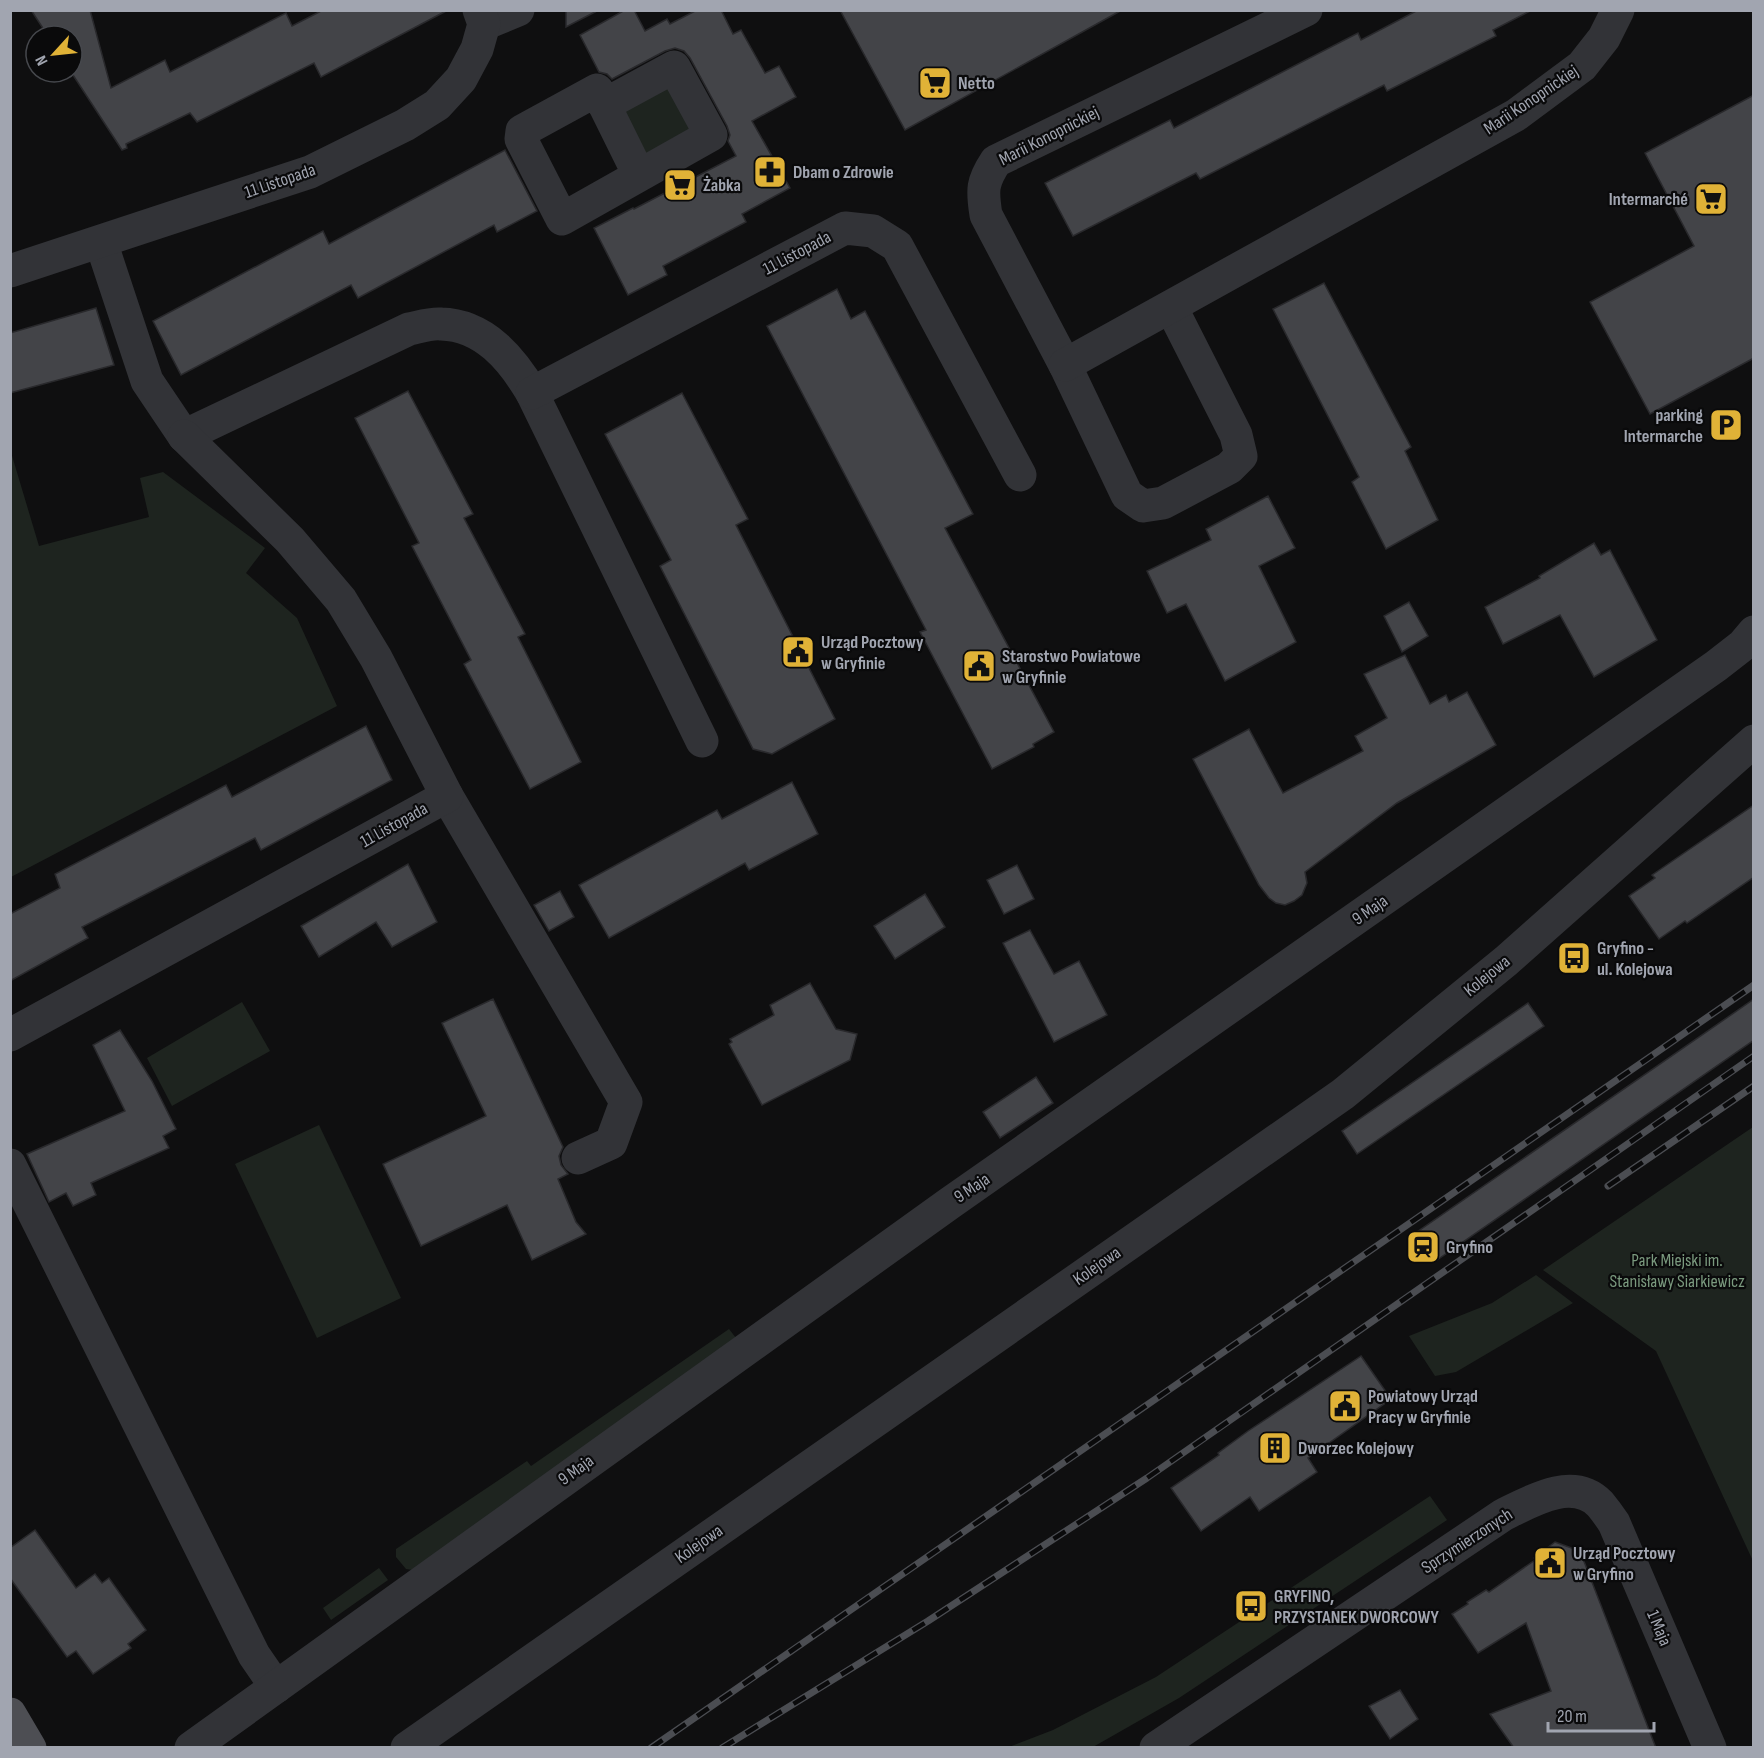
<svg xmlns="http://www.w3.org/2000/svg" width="1764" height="1758" viewBox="0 0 1764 1758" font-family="'Sofia Sans Condensed',sans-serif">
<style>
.green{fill:#1e241f}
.building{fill:#434448;stroke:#29292c;stroke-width:1.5}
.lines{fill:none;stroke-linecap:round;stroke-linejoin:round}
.minor{stroke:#323337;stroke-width:33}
.major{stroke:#4d4e53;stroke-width:33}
.rail-casing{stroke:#4b4d52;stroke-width:7}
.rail{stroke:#0a0a0b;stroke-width:4.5;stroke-dasharray:14;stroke-linecap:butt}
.labels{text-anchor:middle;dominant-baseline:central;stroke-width:4.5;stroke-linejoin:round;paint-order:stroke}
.poi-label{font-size:18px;font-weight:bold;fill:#a1a5b0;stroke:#0a0a0b;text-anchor:start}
.street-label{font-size:18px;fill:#a1a5b0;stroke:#0a0a0b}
.park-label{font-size:18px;fill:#7a997e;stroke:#0a0a0b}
</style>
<rect width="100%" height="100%" fill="#0f0f10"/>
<!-- green -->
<g class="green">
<path d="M 672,75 L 704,132 L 642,166 L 613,108 Z"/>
<path d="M 10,449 L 39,546 L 149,517 L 140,478 L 163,472 L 265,548 L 246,573 L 297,618 L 337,706 L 11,877 Z"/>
<path d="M 242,1002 L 270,1051 L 172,1106 L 147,1058 Z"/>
<path d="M 319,1125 L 401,1298 L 317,1338 L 235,1164 Z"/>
<path d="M 1753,1127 L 1753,1561 L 1656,1351 L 1543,1270 Z"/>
<path d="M 1536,1275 L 1573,1303 L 1456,1372 L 1435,1376 L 1409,1336 L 1492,1303 Z"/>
<path d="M 729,1329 L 736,1338 L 413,1570 L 406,1569 L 396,1557 L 396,1549 L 527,1461 L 531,1466 Z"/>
<path d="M 1430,1496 L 1447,1520 L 1179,1698 L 1093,1747 L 1009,1747 L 1053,1730 L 1156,1677 Z"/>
<path d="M 379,1568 L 388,1580 L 331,1620 L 323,1608 Z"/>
</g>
<!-- building -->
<g class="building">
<path d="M 31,10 L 90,10 L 111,88 L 165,60 L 170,72 L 286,13 L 292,26 L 323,10 L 448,10 L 321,77 L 314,63 L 197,122 L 190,113 L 126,144 L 127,148 L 122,150 L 71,72 L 72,36 L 48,36 Z"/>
<path d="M 566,10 L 597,10 L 597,11 L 566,27 Z"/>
<path d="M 625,10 L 634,10 L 645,31 L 667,19 L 670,24 L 697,10 L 721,10 L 733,34 L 741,30 L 765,73 L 779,66 L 796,97 L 752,121 L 790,188 L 742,214 L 746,222 L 663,266 L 667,275 L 628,295 L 594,228 L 633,208 L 634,209 L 736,156 L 728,141 L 730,135 L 727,126 L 690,58 L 684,51 L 675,48 L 665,51 L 612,79 L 607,74 L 599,72 L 580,35 Z"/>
<path d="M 840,10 L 1122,10 L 905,130 Z"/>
<path d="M 1418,10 L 1532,10 L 1493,30 L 1496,36 L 1387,91 L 1384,85 L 1200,179 L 1196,173 L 1073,236 L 1045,183 L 1170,120 L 1174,128 L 1358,33 L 1361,40 Z"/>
<path d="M 1754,95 L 1754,358 L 1650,414 L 1590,302 L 1694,246 L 1645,153 Z"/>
<path d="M 505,150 L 537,211 L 497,232 L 494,225 L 358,298 L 351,285 L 181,375 L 153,321 L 323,231 L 329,244 Z"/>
<path d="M 1324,283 L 1411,447 L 1405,451 L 1438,520 L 1386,549 L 1352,482 L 1359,477 L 1273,309 Z"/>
<path d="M 837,289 L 851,319 L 865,311 L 973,514 L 945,528 L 1054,732 L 1033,744 L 1034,747 L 992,769 L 920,632 L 926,630 L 767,326 Z"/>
<path d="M 96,308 L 114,365 L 10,393 L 10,333 Z"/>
<path d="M 408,391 L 473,514 L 464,518 L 525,634 L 518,637 L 581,762 L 530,789 L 464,664 L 471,660 L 412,546 L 419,543 L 355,418 Z"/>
<path d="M 682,393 L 748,519 L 736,525 L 835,719 L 772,754 L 753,749 L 660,566 L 671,560 L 605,434 Z"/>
<path d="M 1268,496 L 1295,548 L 1259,566 L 1296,642 L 1225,681 L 1186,604 L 1167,613 L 1147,571 L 1211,540 L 1206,529 Z"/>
<path d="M 1594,543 L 1601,555 L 1610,550 L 1657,640 L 1594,677 L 1560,615 L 1503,644 L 1485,607 L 1540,578 L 1539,576 Z"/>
<path d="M 1409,602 L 1428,636 L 1402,652 L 1384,616 Z"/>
<path d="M 1405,655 L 1430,704 L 1446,695 L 1449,702 L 1467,692 L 1496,745 L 1397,803 L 1305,872 L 1307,883 L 1302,895 L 1294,901 L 1285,905 L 1276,903 L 1269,898 L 1259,885 L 1193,759 L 1249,729 L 1283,793 L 1363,751 L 1355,736 L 1387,718 L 1364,674 Z"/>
<path d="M 366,726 L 392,780 L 261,850 L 255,838 L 82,927 L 88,938 L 10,981 L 10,914 L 60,888 L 55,874 L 226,785 L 232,797 Z"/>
<path d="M 792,782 L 818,834 L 749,870 L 745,863 L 609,938 L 579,885 L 717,810 L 722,819 Z"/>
<path d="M 1754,805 L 1754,877 L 1687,923 L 1685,921 L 1659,939 L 1629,896 L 1655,878 L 1652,875 Z"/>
<path d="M 408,864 L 437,922 L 392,947 L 376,922 L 319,957 L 301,926 Z"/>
<path d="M 1017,865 L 1034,899 L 1004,914 L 987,880 Z"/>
<path d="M 560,891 L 574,917 L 549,931 L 534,905 Z"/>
<path d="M 925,894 L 945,927 L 895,959 L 874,926 Z"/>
<path d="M 1030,930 L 1054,974 L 1079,961 L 1107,1015 L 1054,1042 L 1003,943 Z"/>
<path d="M 810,983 L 836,1029 L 857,1034 L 850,1060 L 762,1105 L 729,1044 L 732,1042 L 730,1039 L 774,1015 L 770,1005 Z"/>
<path d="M 493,999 L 563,1147 L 559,1156 L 561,1165 L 568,1174 L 558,1179 L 576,1222 L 586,1234 L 532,1260 L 507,1205 L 421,1246 L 383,1164 L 486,1116 L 442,1023 Z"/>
<path d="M 1754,999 L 1754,1040 L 1437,1260 L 1417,1232 Z"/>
<path d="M 1528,1003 L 1544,1026 L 1357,1154 L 1342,1131 Z"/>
<path d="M 120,1030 L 152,1081 L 176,1129 L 163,1136 L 169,1148 L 91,1183 L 96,1195 L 73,1206 L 66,1193 L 49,1202 L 27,1154 L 125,1111 L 93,1045 Z"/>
<path d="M 1036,1077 L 1053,1103 L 1000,1138 L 983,1112 Z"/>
<path d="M 1361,1356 L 1391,1399 L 1308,1458 L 1317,1472 L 1259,1511 L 1250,1497 L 1201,1531 L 1171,1488 L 1219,1455 L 1218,1453 L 1248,1431 Z"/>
<path d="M 35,1530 L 76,1588 L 95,1574 L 102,1583 L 109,1578 L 146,1630 L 128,1644 L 131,1648 L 93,1674 L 76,1651 L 67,1657 L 10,1578 L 10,1548 Z"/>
<path d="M 1555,1542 L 1580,1551 L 1656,1748 L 1514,1748 L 1490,1714 L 1551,1691 L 1526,1623 L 1478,1653 L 1452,1614 L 1468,1604 L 1467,1602 L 1486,1590 L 1489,1592 L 1535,1560 L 1534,1558 Z"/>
<path d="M 1400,1690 L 1418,1719 L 1390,1739 L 1369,1706 Z"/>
</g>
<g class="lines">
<!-- minor -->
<g class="minor">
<path d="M 484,24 L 518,10"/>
<path d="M 604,105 L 674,67 L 711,135 L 562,219 L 521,139 L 522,131 L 597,90 L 639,175"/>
<path d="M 101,242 L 147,381 L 184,436 L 409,329 C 419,327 431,323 441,324 C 484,325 512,359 532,393 L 702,741"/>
<path d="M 10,271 L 310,172 L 405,125 L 437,105 L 461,79 L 477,49 L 484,24 L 479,10"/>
<path d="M 1171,307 L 1236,435 L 1241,456 L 1229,468 L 1163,503 L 1143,506 L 1127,495 L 1065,365 L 986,215 C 982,190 982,182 996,161 L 1306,10"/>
<path d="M 1065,365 L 1516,115 L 1582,66 L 1604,38 L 1618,10"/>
<path d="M 532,393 L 845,228 L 873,231 L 897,246 L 1020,475"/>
<path d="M 447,796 L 626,1102 L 611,1143 L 578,1158"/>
<path d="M 10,1035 L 447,796 L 376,658 L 341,600 L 290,540 L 184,436"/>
<path d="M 10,1165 L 254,1655 L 276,1687"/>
<path d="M 191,1748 L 950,1203 L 1716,666 L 1743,645 L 1754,632"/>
<path d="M 407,1748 L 1343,1094 L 1506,961 L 1754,741"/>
<path d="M 1156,1748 L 1503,1515 C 1531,1501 1573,1476 1600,1504 C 1605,1510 1610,1517 1614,1523 L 1710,1748"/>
</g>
<!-- major -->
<path class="major" d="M 10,1714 L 30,1748"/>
<!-- rail casing -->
<g class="rail-casing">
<g id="rail">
<path d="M 1608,1186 L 1754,1086"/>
<path d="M 651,1748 L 1754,985"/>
<path d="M 722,1748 L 928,1621 L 1147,1478 L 1754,1056"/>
</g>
</g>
<!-- rail -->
<use href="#rail" class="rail"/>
</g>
<!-- icons -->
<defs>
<g id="supermarket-square" transform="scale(1.725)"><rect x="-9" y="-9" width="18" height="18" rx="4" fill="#e0b237" stroke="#0a0a0b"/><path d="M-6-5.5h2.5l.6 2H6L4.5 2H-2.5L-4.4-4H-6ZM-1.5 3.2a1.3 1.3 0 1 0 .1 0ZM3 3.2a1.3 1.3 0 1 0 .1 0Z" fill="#111"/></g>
<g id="pharmacy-square" transform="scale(1.725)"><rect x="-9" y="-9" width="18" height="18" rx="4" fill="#e0b237" stroke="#0a0a0b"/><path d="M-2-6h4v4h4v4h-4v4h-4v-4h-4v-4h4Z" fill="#111"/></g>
<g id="parking-square" transform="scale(1.725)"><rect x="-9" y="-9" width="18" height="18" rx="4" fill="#e0b237" stroke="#0a0a0b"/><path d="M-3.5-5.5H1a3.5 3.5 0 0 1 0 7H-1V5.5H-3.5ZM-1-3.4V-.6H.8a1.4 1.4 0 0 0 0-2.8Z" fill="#111"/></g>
<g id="civic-square" transform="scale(1.725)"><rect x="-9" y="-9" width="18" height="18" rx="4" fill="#e0b237" stroke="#0a0a0b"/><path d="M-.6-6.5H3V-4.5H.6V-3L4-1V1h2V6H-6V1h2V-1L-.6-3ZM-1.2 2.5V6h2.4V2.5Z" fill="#111"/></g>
<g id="bus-square" transform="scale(1.725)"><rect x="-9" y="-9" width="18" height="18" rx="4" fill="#e0b237" stroke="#0a0a0b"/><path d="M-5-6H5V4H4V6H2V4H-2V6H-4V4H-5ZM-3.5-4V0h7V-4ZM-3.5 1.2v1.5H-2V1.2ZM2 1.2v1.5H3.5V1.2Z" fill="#111"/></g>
<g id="station-square" transform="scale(1.725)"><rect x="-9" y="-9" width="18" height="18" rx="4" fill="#e0b237" stroke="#0a0a0b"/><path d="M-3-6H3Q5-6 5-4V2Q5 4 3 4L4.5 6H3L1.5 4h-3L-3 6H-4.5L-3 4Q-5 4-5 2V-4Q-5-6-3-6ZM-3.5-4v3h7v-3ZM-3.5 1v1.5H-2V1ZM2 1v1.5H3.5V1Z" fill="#111"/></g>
<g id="building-square" transform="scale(1.725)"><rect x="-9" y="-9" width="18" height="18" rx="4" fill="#e0b237" stroke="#0a0a0b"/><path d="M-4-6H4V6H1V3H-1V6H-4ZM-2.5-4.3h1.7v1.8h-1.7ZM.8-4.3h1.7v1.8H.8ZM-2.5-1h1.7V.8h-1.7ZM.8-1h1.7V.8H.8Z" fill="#111"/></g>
</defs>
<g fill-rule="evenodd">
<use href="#supermarket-square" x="935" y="83"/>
<use href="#pharmacy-square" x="770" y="172"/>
<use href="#supermarket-square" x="680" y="185"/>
<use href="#supermarket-square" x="1711" y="199"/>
<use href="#parking-square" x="1726" y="425"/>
<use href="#civic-square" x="798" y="652"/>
<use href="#civic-square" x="979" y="666"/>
<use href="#bus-square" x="1574" y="958"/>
<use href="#station-square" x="1423" y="1247"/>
<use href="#civic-square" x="1345" y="1406"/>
<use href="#building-square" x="1275" y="1448"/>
<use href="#civic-square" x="1550" y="1563"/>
<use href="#bus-square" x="1251" y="1606"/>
</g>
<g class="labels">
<!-- poi labels -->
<g class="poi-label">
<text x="958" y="83">Netto</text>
<text x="793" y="172">Dbam o Zdrowie</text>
<text x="703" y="185">Żabka</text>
<text x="1688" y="199" text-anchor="end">Intermarché</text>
<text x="1703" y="415" text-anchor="end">parking<tspan x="1703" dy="21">Intermarche</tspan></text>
<text x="821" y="642">Urząd Pocztowy<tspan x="821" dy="21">w Gryfinie</tspan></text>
<text x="1002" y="656">Starostwo Powiatowe<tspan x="1002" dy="21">w Gryfinie</tspan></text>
<text x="1597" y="948">Gryfino -<tspan x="1597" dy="21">ul. Kolejowa</tspan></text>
<text x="1446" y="1247">Gryfino</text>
<text x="1368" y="1396">Powiatowy Urząd<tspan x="1368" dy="21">Pracy w Gryfinie</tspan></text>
<text x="1298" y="1448">Dworzec Kolejowy</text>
<text x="1573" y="1553">Urząd Pocztowy<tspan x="1573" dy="21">w Gryfino</tspan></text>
<text x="1274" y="1596">GRYFINO,<tspan x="1274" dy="21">PRZYSTANEK DWORCOWY</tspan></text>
</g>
<!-- street labels -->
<g class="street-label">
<text transform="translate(1531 100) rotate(-34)">Marii Konopnickiej</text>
<text transform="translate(1049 136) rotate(-27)">Marii Konopnickiej</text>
<text transform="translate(280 181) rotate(-19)">11 Listopada</text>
<text transform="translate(797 253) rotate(-28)">11 Listopada</text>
<text transform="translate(394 825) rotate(-29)">11 Listopada</text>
<text transform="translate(1370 910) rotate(-35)">9 Maja</text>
<text transform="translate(1487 976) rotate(-39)">Kolejowa</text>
<text transform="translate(972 1188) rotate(-34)">9 Maja</text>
<text transform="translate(1097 1266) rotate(-35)">Kolejowa</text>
<text transform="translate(576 1470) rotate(-36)">9 Maja</text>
<text transform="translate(1467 1541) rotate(-33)">Sprzymierzonych</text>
<text transform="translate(699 1544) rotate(-35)">Kolejowa</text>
<text transform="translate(1659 1628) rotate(67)">1 Maja</text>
</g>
<!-- park labels -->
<g class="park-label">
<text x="1677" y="1260">Park Miejski im.<tspan x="1677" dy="21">Stanisławy Siarkiewicz</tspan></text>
</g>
</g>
<!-- border -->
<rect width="1764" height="1758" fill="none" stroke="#a1a5b0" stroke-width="24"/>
<!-- north arrow -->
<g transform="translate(54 54) rotate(243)"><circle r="28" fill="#0a0a0b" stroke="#46484d" stroke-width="1.5"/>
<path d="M0-4.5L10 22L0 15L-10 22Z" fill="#e0b237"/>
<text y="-9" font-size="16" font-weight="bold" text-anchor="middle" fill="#a1a5b0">N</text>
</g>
<!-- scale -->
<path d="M1548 1722v9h106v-9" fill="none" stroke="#a1a5b0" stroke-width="3"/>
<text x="1557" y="1722" font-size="18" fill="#a1a5b0" stroke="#0a0a0b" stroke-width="4.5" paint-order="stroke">20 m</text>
</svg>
